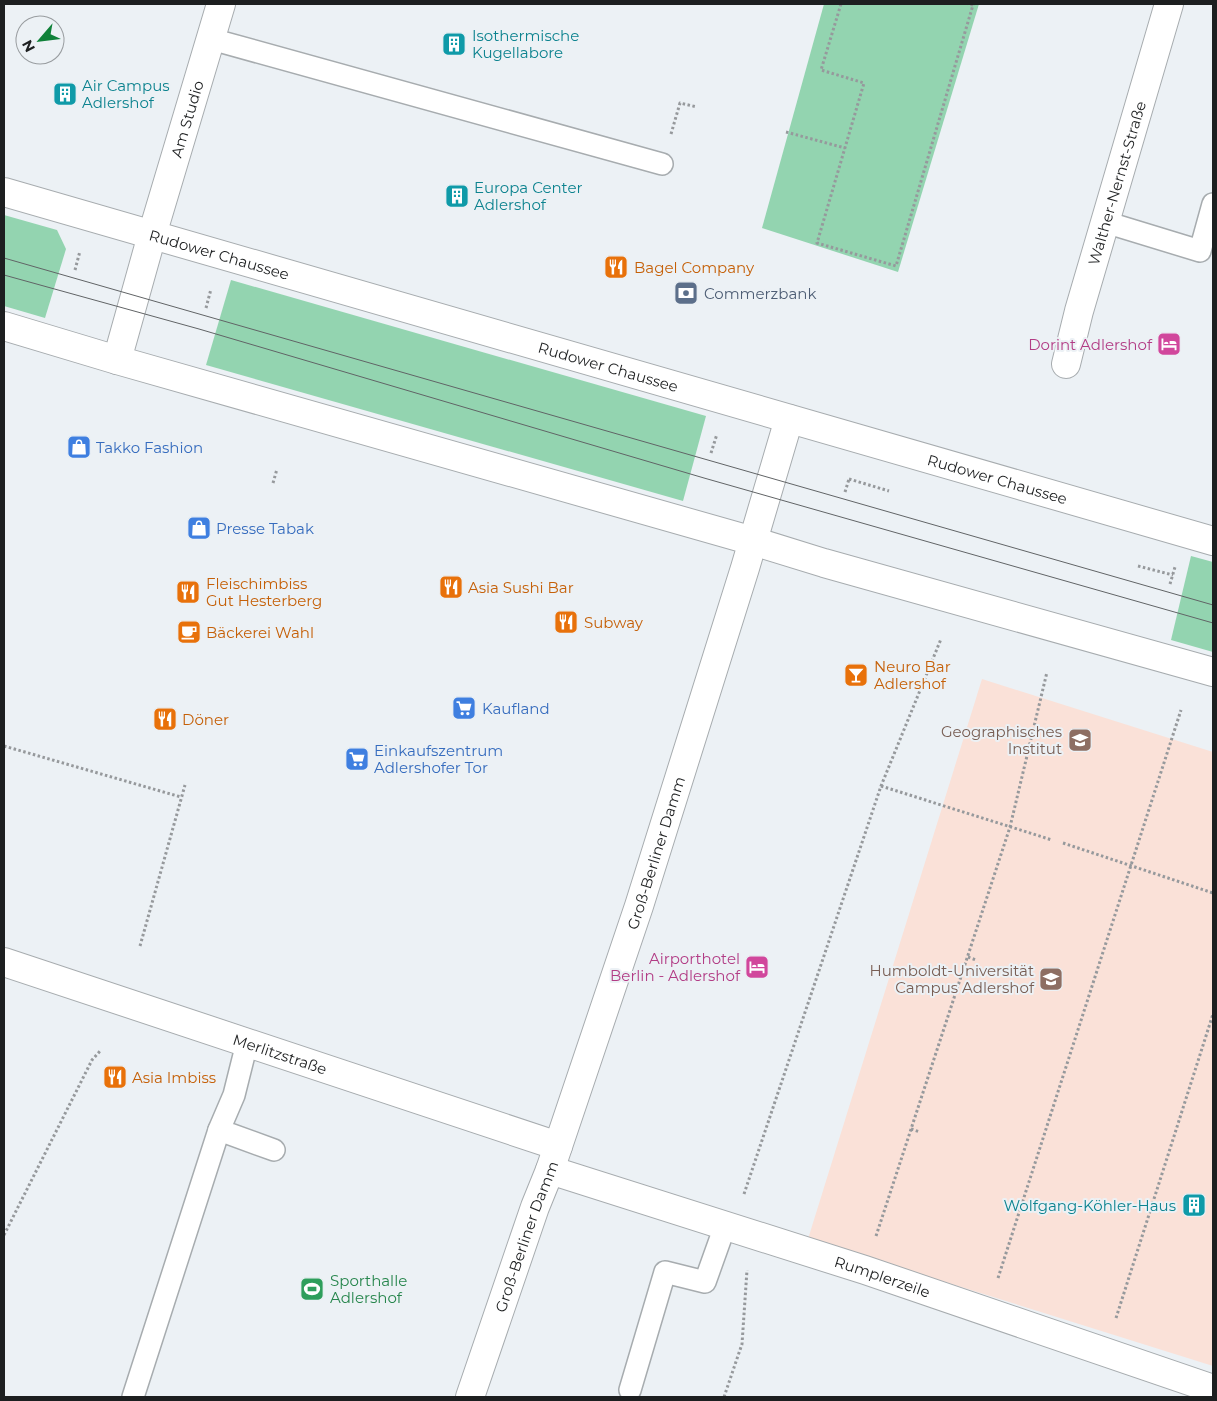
<svg xmlns="http://www.w3.org/2000/svg" width="1217" height="1401" viewBox="0 0 1217 1401" font-family="Montserrat,sans-serif">
<style>
.education{fill:#fae1d8}
.green{fill:#93d4b0}
.lines{fill:none;stroke-linecap:round;stroke-linejoin:round}
.service-casing{stroke:#a7acaf;stroke-width:24}
.minor-casing{stroke:#a7acaf;stroke-width:30}
.tertiary-casing{stroke:#a7acaf;stroke-width:30}
.secondary-casing{stroke:#a7acaf;stroke-width:30}
.path{stroke:#96999c;stroke-width:3;stroke-dasharray:2.5 2.5;stroke-linecap:butt}
.service{stroke:#fff;stroke-width:21}
.minor{stroke:#fff;stroke-width:28}
.tertiary{stroke:#fff;stroke-width:28}
.secondary{stroke:#fff;stroke-width:28}
.tram{stroke:#616466;stroke-width:1}
.labels{text-anchor:middle;dominant-baseline:central;stroke-width:4;stroke-linejoin:round;paint-order:stroke}
.culture-label{font-size:15px;fill:#0d838f;stroke:#ecf1f5;text-anchor:start}
.street-label{font-size:15px;fill:#1d1f20;stroke:#ecf1f5}
.food-label{font-size:15px;fill:#c56008;stroke:#ecf1f5;text-anchor:start}
.service-label{font-size:15px;fill:#4e5e75;stroke:#ecf1f5;text-anchor:start}
.hotel-label{font-size:15px;fill:#b23c85;stroke:#ecf1f5;text-anchor:end}
.shop-label{font-size:15px;fill:#366cbe;stroke:#ecf1f5;text-anchor:start}
.education-label{font-size:15px;fill:#785e54;stroke:#ecf1f5;text-anchor:end}
.leisure-label{font-size:15px;fill:#27864d;stroke:#ecf1f5;text-anchor:start}
</style>
<rect width="100%" height="100%" fill="#ecf1f5"/>
<!-- education -->
<path class="education" d="M 982,679 L 1213,752 L 1213,1366 L 808,1239 Z"/>
<!-- green -->
<g class="green">
<path d="M 824,4 L 979,4 L 898,272 L 762,228 Z"/>
<path d="M 4,215 L 57,230 L 66,249 L 45,318 L 4,306 Z"/>
<path d="M 231,280 L 706,416 L 683,501 L 206,365 Z"/>
<path d="M 1191,556 L 1213,562 L 1213,652 L 1171,640 Z"/>
</g>
<g class="lines">
<!-- service casing -->
<g class="service-casing">
<g id="service">
<path d="M 211,39 L 662,164"/>
<path d="M 1105,222 L 1200,251 L 1213,204"/>
<path d="M 247,1043 L 234,1095 L 219,1130 L 274,1150"/>
<path d="M 630,1390 L 665,1272 L 705,1282 L 725,1226"/>
<path d="M 133,1397 L 219,1130"/>
</g>
</g>
<!-- minor casing -->
<g class="minor-casing">
<g id="minor">
<path id="s1" d="M 1066,364 L 1079,311 L 1169,4"/>
<path id="s2" d="M 4,962 L 558,1146"/>
<path id="s3" d="M 550,1170 L 865,1270 L 1213,1389"/>
</g>
</g>
<!-- tertiary casing -->
<g class="tertiary-casing">
<g id="tertiary">
<path id="s4" d="M 117,360 L 152,235 L 221,4"/>
</g>
</g>
<!-- secondary casing -->
<g class="secondary-casing">
<g id="secondary">
<path id="s5" d="M 4,192 L 1213,541"/>
<path d="M 4,326 L 117,360 L 753,541 L 824,563 L 1213,672"/>
<path id="s6" d="M 470,1397 L 535,1207 L 550,1170 L 639,906 L 745,568 L 789,419"/>
</g>
</g>
<!-- path -->
<g class="path">
<path d="M 841,4 L 821,70 L 864,83 L 817,243 L 896,266 L 973,5 L 968,4"/>
<path d="M 786,132 L 845,148"/>
<path d="M 671,134 L 680,103 L 697,107"/>
<path d="M 75,270 L 80,251"/>
<path d="M 206,308 L 211,289"/>
<path d="M 711,453 L 717,434"/>
<path d="M 849,479 L 889,491"/>
<path d="M 273,483 L 277,469"/>
<path d="M 845,492 L 849,479"/>
<path d="M 1138,566 L 1173,575"/>
<path d="M 1170,584 L 1175,567"/>
<path d="M 4,746 L 181,797"/>
<path d="M 881,786 L 1052,840"/>
<path d="M 1063,843 L 1213,893"/>
<path d="M 140,946 L 185,785"/>
<path d="M 968,957 L 976,960"/>
<path d="M 911,1129 L 920,1132"/>
<path d="M 744,1194 L 881,786 L 941,639"/>
<path d="M 4,1235 L 92,1060 L 101,1050"/>
<path d="M 876,1236 L 1010,827 L 1047,672"/>
<path d="M 998,1278 L 1181,710"/>
<path d="M 1116,1318 L 1213,1014"/>
<path d="M 724,1397 L 742,1344 L 747,1270"/>
</g>
<!-- service -->
<use href="#service" class="service"/>
<!-- minor -->
<use href="#minor" class="minor"/>
<!-- tertiary -->
<use href="#tertiary" class="tertiary"/>
<!-- secondary -->
<use href="#secondary" class="secondary"/>
<!-- tram -->
<g class="tram">
<path d="M 4,258 L 1213,605"/>
<path d="M 4,275 L 199,329 L 704,478 L 1213,623"/>
</g>
</g>
<!-- icons -->
<defs>
<g id="building-square" transform="scale(1.25)"><rect x="-9" y="-9" width="18" height="18" rx="4" fill="#0f9aa8" stroke="#ecf1f5"/><path d="M-4-6H4V6H1V3H-1V6H-4ZM-2.5-4.3h1.7v1.8h-1.7ZM.8-4.3h1.7v1.8H.8ZM-2.5-1h1.7V.8h-1.7ZM.8-1h1.7V.8H.8Z" fill="#fff"/></g>
<g id="restaurant-square" transform="scale(1.25)"><rect x="-9" y="-9" width="18" height="18" rx="4" fill="#e8710a" stroke="#ecf1f5"/><path d="M-5-6h1v4h1v-4h1v4h1v-4h1v5L-1.5 .5V6h-2V.5L-5-1ZM5-6V6H3V1.5H1.5Q1.5-4 5-6Z" fill="#fff"/></g>
<g id="bank-square" transform="scale(1.25)"><rect x="-9" y="-9" width="18" height="18" rx="4" fill="#5c6f8a" stroke="#ecf1f5"/><path d="M-6-4H6V4H-6ZM0-2.3a2.3 2.3 0 1 0 0 4.6a2.3 2.3 0 1 0 0-4.6Z" fill="#fff"/></g>
<g id="hotel-square" transform="scale(1.25)"><rect x="-9" y="-9" width="18" height="18" rx="4" fill="#d1479c" stroke="#ecf1f5"/><path d="M-6-4.5h1.5V1H6V5H4.5V3h-9V5H-6ZM-4 0a1.8 1.8 0 1 1 3.6 0ZM.5 0V-2.5h3Q6-2.5 6 0Z" fill="#fff"/></g>
<g id="shop-square" transform="scale(1.25)"><rect x="-9" y="-9" width="18" height="18" rx="4" fill="#3f7fe0" stroke="#ecf1f5"/><path d="M-5-2.5h2.3a2.7 3.5 0 0 1 5.4 0H5L5.5 6h-11ZM-1.5-2.5h3a1.5 2.3 0 0 0-3 0Z" fill="#fff"/></g>
<g id="cafe-square" transform="scale(1.25)"><rect x="-9" y="-9" width="18" height="18" rx="4" fill="#e8710a" stroke="#ecf1f5"/><path d="M-5.5-4.5H6V0H3Q3 3.5 0 3.5H-2.5Q-5.5 3.5-5.5 0ZM3-3.2v2h1.7v-2ZM-6 4.5H4V6H-6Z" fill="#fff"/></g>
<g id="bar-square" transform="scale(1.25)"><rect x="-9" y="-9" width="18" height="18" rx="4" fill="#e8710a" stroke="#ecf1f5"/><path d="M-6-5H6L.8 .8V4.5H3.5V6h-7V4.5H-.8V.8Z" fill="#fff"/></g>
<g id="supermarket-square" transform="scale(1.25)"><rect x="-9" y="-9" width="18" height="18" rx="4" fill="#3f7fe0" stroke="#ecf1f5"/><path d="M-6-5.5h2.5l.6 2H6L4.5 2H-2.5L-4.4-4H-6ZM-1.5 3.2a1.3 1.3 0 1 0 .1 0ZM3 3.2a1.3 1.3 0 1 0 .1 0Z" fill="#fff"/></g>
<g id="university-square" transform="scale(1.25)"><rect x="-9" y="-9" width="18" height="18" rx="4" fill="#8d6e63" stroke="#ecf1f5"/><path d="M0-5L7-2L0 1L-7-2ZM-4 1L0 2.5L4 1V4Q0 6-4 4Z" fill="#fff"/></g>
<g id="stadium-square" transform="scale(1.25)"><rect x="-9" y="-9" width="18" height="18" rx="4" fill="#2e9e5b" stroke="#ecf1f5"/><path d="M0-5a6.5 5 0 1 0 0 10a6.5 5 0 1 0 0-10ZM-3.5-1.8h7v3.6h-7Z" fill="#fff"/></g>
</defs>
<g fill-rule="evenodd">
<use href="#building-square" x="454" y="44"/>
<use href="#building-square" x="65" y="94"/>
<use href="#building-square" x="457" y="196"/>
<use href="#restaurant-square" x="616" y="267"/>
<use href="#bank-square" x="686" y="293"/>
<use href="#hotel-square" x="1169" y="344"/>
<use href="#shop-square" x="79" y="447"/>
<use href="#shop-square" x="199" y="528"/>
<use href="#restaurant-square" x="451" y="587"/>
<use href="#restaurant-square" x="188" y="592"/>
<use href="#restaurant-square" x="566" y="622"/>
<use href="#cafe-square" x="189" y="632"/>
<use href="#bar-square" x="856" y="675"/>
<use href="#supermarket-square" x="464" y="708"/>
<use href="#restaurant-square" x="165" y="719"/>
<use href="#university-square" x="1080" y="740"/>
<use href="#supermarket-square" x="357" y="759"/>
<use href="#hotel-square" x="757" y="967"/>
<use href="#university-square" x="1051" y="979"/>
<use href="#restaurant-square" x="115" y="1077"/>
<use href="#building-square" x="1194" y="1205"/>
<use href="#stadium-square" x="312" y="1289"/>
</g>
<g class="labels">
<!-- culture labels -->
<g class="culture-label">
<text x="472" y="35">Isothermische<tspan x="472" dy="17">Kugellabore</tspan></text>
<text x="82" y="85">Air Campus<tspan x="82" dy="17">Adlershof</tspan></text>
<text x="474" y="187">Europa Center<tspan x="474" dy="17">Adlershof</tspan></text>
<text x="1176" y="1205" text-anchor="end">Wolfgang-Köhler-Haus</text>
</g>
<!-- street labels -->
<g class="street-label">
<text stroke="none"><textPath href="#s4" startOffset="251">Am Studio</textPath></text>
<text stroke="none"><textPath href="#s1" startOffset="188">Walther-Nernst-Straße</textPath></text>
<text stroke="none"><textPath href="#s5" startOffset="224">Rudower Chaussee</textPath></text>
<text stroke="none"><textPath href="#s5" startOffset="629">Rudower Chaussee</textPath></text>
<text stroke="none"><textPath href="#s5" startOffset="1034">Rudower Chaussee</textPath></text>
<text stroke="none"><textPath href="#s6" startOffset="575">Groß-Berliner Damm</textPath></text>
<text stroke="none"><textPath href="#s2" startOffset="291">Merlitzstraße</textPath></text>
<text stroke="none"><textPath href="#s6" startOffset="170">Groß-Berliner Damm</textPath></text>
<text stroke="none"><textPath href="#s3" startOffset="349">Rumplerzeile</textPath></text>
</g>
<!-- food labels -->
<g class="food-label">
<text x="634" y="267">Bagel Company</text>
<text x="206" y="583">Fleischimbiss<tspan x="206" dy="17">Gut Hesterberg</tspan></text>
<text x="468" y="587">Asia Sushi Bar</text>
<text x="584" y="622">Subway</text>
<text x="206" y="632">Bäckerei Wahl</text>
<text x="874" y="666">Neuro Bar<tspan x="874" dy="17">Adlershof</tspan></text>
<text x="182" y="719">Döner</text>
<text x="132" y="1077">Asia Imbiss</text>
</g>
<!-- service labels -->
<g class="service-label">
<text x="704" y="293">Commerzbank</text>
</g>
<!-- hotel labels -->
<g class="hotel-label">
<text x="1152" y="344">Dorint Adlershof</text>
<text x="740" y="958">Airporthotel<tspan x="740" dy="17">Berlin - Adlershof</tspan></text>
</g>
<!-- shop labels -->
<g class="shop-label">
<text x="96" y="447">Takko Fashion</text>
<text x="216" y="528">Presse Tabak</text>
<text x="482" y="708">Kaufland</text>
<text x="374" y="750">Einkaufszentrum<tspan x="374" dy="17">Adlershofer Tor</tspan></text>
</g>
<!-- education labels -->
<g class="education-label">
<text x="1062" y="731">Geographisches<tspan x="1062" dy="17">Institut</tspan></text>
<text x="1034" y="970">Humboldt-Universität<tspan x="1034" dy="17">Campus Adlershof</tspan></text>
</g>
<!-- leisure labels -->
<g class="leisure-label">
<text x="330" y="1280">Sporthalle<tspan x="330" dy="17">Adlershof</tspan></text>
</g>
</g>
<!-- border -->
<rect width="1217" height="1401" fill="none" stroke="#1d1f20" stroke-width="10"/>
<!-- north arrow -->
<g transform="translate(40 40) rotate(242)"><circle r="24" fill="#ecf1f5" stroke="#999da0"/>
<path d="M0-4L9 19L0 12L-9 19Z" fill="#0f8139"/>
<text y="-8" font-size="14" font-weight="bold" text-anchor="middle" fill="#1d1f20">N</text>
</g>
</svg>
